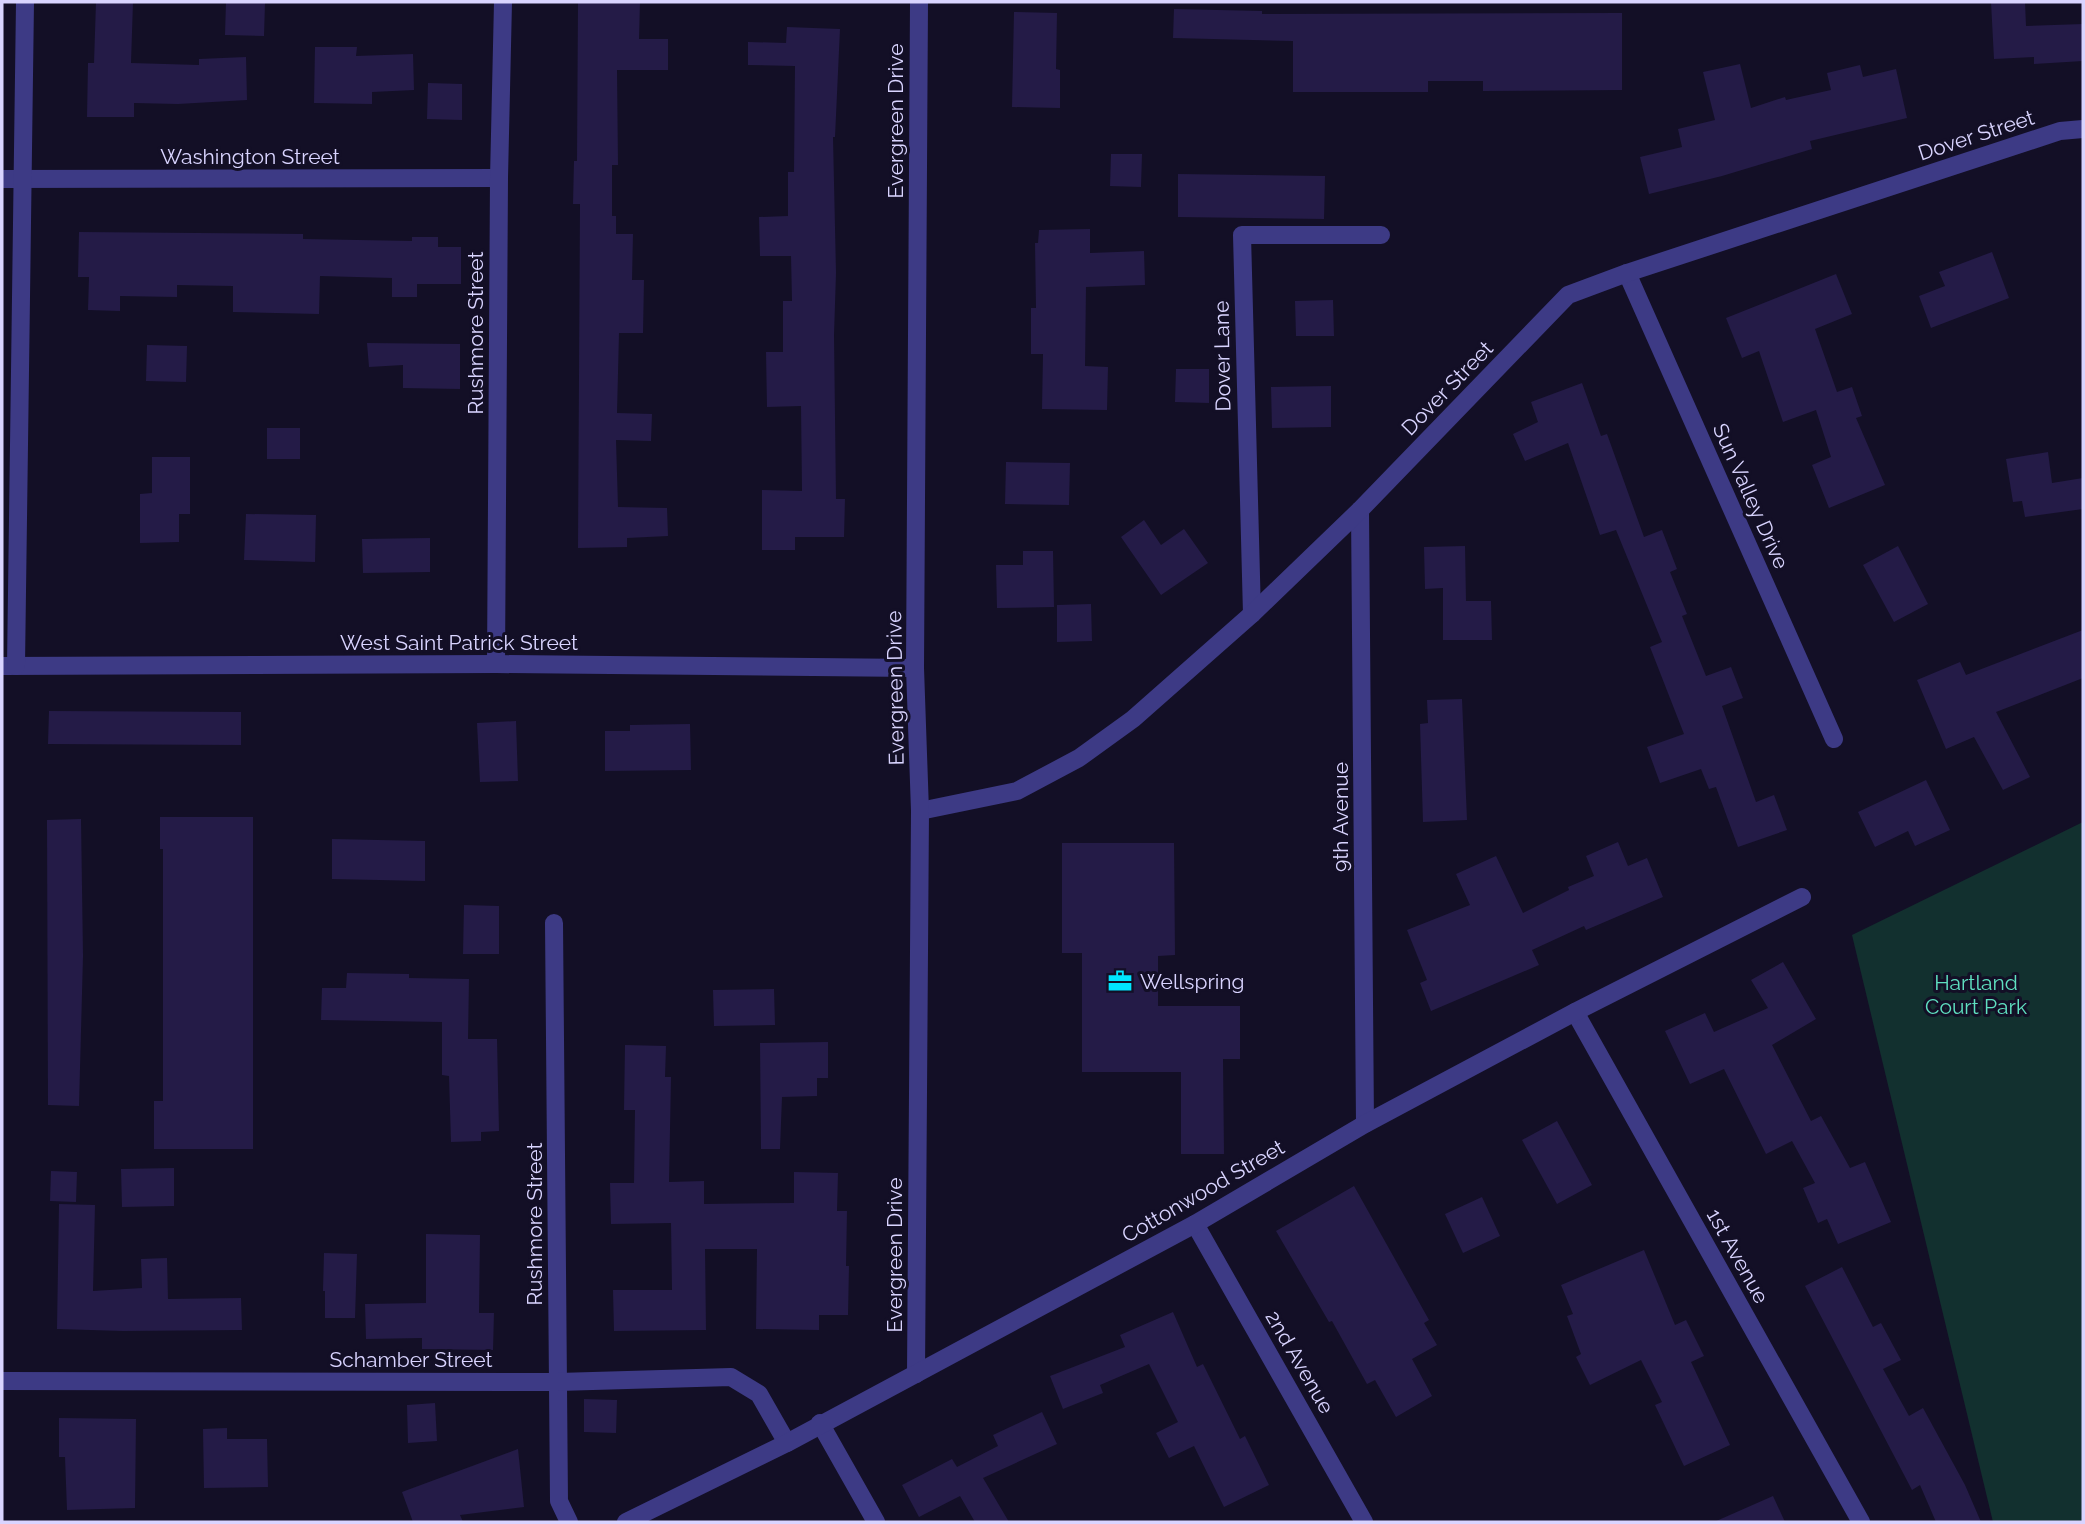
<svg xmlns="http://www.w3.org/2000/svg" width="2085" height="1524" viewBox="0 0 2085 1524" font-family="Raleway,sans-serif">
<style>
.green{fill:#12302f}
.building{fill:#241b47}
.lines{fill:none;stroke-linecap:round;stroke-linejoin:round}
.minor{stroke:#3d3a85;stroke-width:18}
.labels{text-anchor:middle;dominant-baseline:central;stroke-width:6;stroke-linejoin:round;paint-order:stroke}
.street-label{font-size:21px;fill:#d9d4ff;stroke:#130f26}
.poi-label{font-size:21px;fill:#d9d4ff;stroke:#130f26;text-anchor:start}
.park-label{font-size:21px;fill:#5fe0c0;stroke:#130f26}
</style>
<rect width="100%" height="100%" fill="#130f26"/>
<!-- green -->
<path class="green" d="M 2083,822 L 2083,1522 L 1993,1522 L 1852,935 Z"/>
<!-- building -->
<g class="building">
<path d="M 96,2 L 133,2 L 131,63 L 199,65 L 199,59 L 246,57 L 247,100 L 178,104 L 134,103 L 134,117 L 87,117 L 88,63 L 94,63 Z"/>
<path d="M 226,2 L 265,3 L 264,36 L 225,35 Z"/>
<path d="M 578,2 L 640,2 L 639,39 L 668,39 L 668,70 L 617,70 L 618,165 L 612,165 L 612,216 L 616,216 L 616,234 L 633,234 L 632,280 L 644,280 L 643,333 L 619,333 L 617,413 L 652,414 L 651,441 L 616,440 L 618,507 L 667,508 L 668,536 L 627,538 L 627,547 L 578,548 L 580,204 L 573,204 L 574,161 L 577,161 Z"/>
<path d="M 1991,2 L 2025,2 L 2026,26 L 2083,24 L 2083,61 L 2034,64 L 2034,57 L 1994,59 Z"/>
<path d="M 1174,9 L 1262,11 L 1262,14 L 1622,13 L 1622,90 L 1483,91 L 1483,81 L 1428,81 L 1428,92 L 1293,92 L 1293,41 L 1173,38 Z"/>
<path d="M 1014,12 L 1057,13 L 1056,69 L 1060,70 L 1060,108 L 1012,107 Z"/>
<path d="M 787,27 L 840,29 L 835,137 L 833,137 L 836,273 L 834,335 L 836,499 L 845,499 L 844,537 L 795,537 L 795,550 L 762,550 L 762,490 L 802,491 L 801,406 L 767,407 L 766,352 L 783,352 L 783,301 L 792,301 L 791,256 L 760,256 L 759,217 L 788,216 L 788,172 L 794,172 L 795,66 L 748,65 L 748,42 L 786,43 Z"/>
<path d="M 315,47 L 357,47 L 356,56 L 413,54 L 414,90 L 372,92 L 372,104 L 314,103 Z"/>
<path d="M 1740,64 L 1751,108 L 1785,97 L 1786,100 L 1831,90 L 1827,73 L 1860,65 L 1863,77 L 1896,69 L 1907,118 L 1810,141 L 1812,149 L 1722,176 L 1649,194 L 1640,157 L 1682,147 L 1678,129 L 1715,120 L 1703,72 Z"/>
<path d="M 428,83 L 462,84 L 462,120 L 427,119 Z"/>
<path d="M 1111,154 L 1142,154 L 1141,187 L 1110,186 Z"/>
<path d="M 1178,174 L 1325,176 L 1324,219 L 1178,217 Z"/>
<path d="M 1090,229 L 1090,253 L 1144,251 L 1145,285 L 1086,287 L 1085,366 L 1108,367 L 1107,410 L 1042,409 L 1043,354 L 1031,354 L 1031,308 L 1036,308 L 1035,243 L 1038,243 L 1039,230 Z"/>
<path d="M 79,232 L 303,234 L 303,239 L 412,241 L 412,237 L 438,237 L 438,247 L 461,247 L 461,284 L 417,284 L 417,297 L 392,297 L 392,278 L 320,276 L 319,314 L 233,312 L 233,286 L 177,285 L 177,297 L 120,296 L 120,311 L 88,310 L 89,277 L 78,277 Z"/>
<path d="M 1992,252 L 2009,298 L 1931,328 L 1919,296 L 1945,286 L 1939,272 Z"/>
<path d="M 1836,274 L 1852,314 L 1815,329 L 1837,392 L 1852,387 L 1862,416 L 1856,418 L 1885,485 L 1829,508 L 1812,465 L 1831,457 L 1816,410 L 1783,422 L 1759,351 L 1742,358 L 1726,318 Z"/>
<path d="M 1333,300 L 1334,336 L 1296,336 L 1295,301 Z"/>
<path d="M 367,343 L 460,344 L 460,389 L 403,388 L 403,365 L 369,367 Z"/>
<path d="M 147,345 L 187,346 L 186,382 L 146,381 Z"/>
<path d="M 1176,369 L 1209,369 L 1209,403 L 1175,402 Z"/>
<path d="M 1582,383 L 1601,436 L 1607,434 L 1644,537 L 1662,530 L 1677,569 L 1670,572 L 1687,614 L 1682,616 L 1706,676 L 1731,667 L 1743,698 L 1722,706 L 1756,802 L 1774,795 L 1787,830 L 1738,847 L 1716,787 L 1709,789 L 1701,769 L 1660,783 L 1647,747 L 1684,734 L 1650,647 L 1662,642 L 1616,530 L 1600,535 L 1568,443 L 1525,461 L 1513,434 L 1538,422 L 1531,402 Z"/>
<path d="M 1331,386 L 1331,427 L 1272,428 L 1271,387 Z"/>
<rect x="267" y="428" width="33" height="31"/>
<path d="M 2048,452 L 2052,483 L 2083,478 L 2083,509 L 2025,517 L 2022,501 L 2013,502 L 2006,459 Z"/>
<path d="M 152,457 L 190,457 L 190,514 L 179,514 L 179,542 L 140,543 L 140,494 L 152,493 Z"/>
<path d="M 1006,462 L 1070,463 L 1069,505 L 1005,504 Z"/>
<path d="M 246,514 L 316,515 L 315,562 L 244,560 Z"/>
<path d="M 1144,520 L 1161,545 L 1184,529 L 1208,563 L 1161,595 L 1121,537 Z"/>
<path d="M 430,538 L 430,572 L 363,573 L 362,539 Z"/>
<path d="M 1465,546 L 1466,601 L 1491,601 L 1492,640 L 1443,640 L 1443,588 L 1425,589 L 1424,547 Z"/>
<path d="M 1898,546 L 1928,604 L 1894,622 L 1863,565 Z"/>
<path d="M 1023,551 L 1053,551 L 1054,607 L 997,608 L 996,565 L 1023,565 Z"/>
<path d="M 1091,604 L 1092,641 L 1057,642 L 1057,605 Z"/>
<path d="M 2083,630 L 2083,678 L 1996,712 L 2030,777 L 2003,790 L 1974,737 L 1946,749 L 1917,680 L 1960,662 L 1966,675 Z"/>
<path d="M 1462,699 L 1467,820 L 1423,822 L 1420,724 L 1428,723 L 1427,700 Z"/>
<path d="M 49,711 L 241,712 L 241,745 L 48,744 Z"/>
<path d="M 516,721 L 518,781 L 480,782 L 477,723 Z"/>
<path d="M 690,724 L 691,770 L 605,771 L 605,731 L 630,731 L 630,725 Z"/>
<path d="M 1926,780 L 1950,830 L 1915,846 L 1908,831 L 1875,847 L 1858,812 Z"/>
<path d="M 160,817 L 253,817 L 253,1149 L 154,1149 L 154,1101 L 163,1101 L 163,849 L 160,849 Z"/>
<path d="M 81,819 L 83,956 L 79,1106 L 48,1105 L 47,820 Z"/>
<path d="M 332,839 L 425,841 L 425,881 L 332,879 Z"/>
<path d="M 1618,842 L 1628,866 L 1647,858 L 1663,897 L 1586,930 L 1584,926 L 1532,950 L 1539,965 L 1431,1011 L 1420,983 L 1427,980 L 1407,930 L 1470,905 L 1456,874 L 1496,856 L 1523,913 L 1569,890 L 1568,887 L 1594,876 L 1586,856 Z"/>
<path d="M 1062,843 L 1174,843 L 1175,955 L 1158,956 L 1158,1006 L 1240,1006 L 1240,1059 L 1223,1059 L 1224,1154 L 1181,1154 L 1181,1072 L 1082,1072 L 1082,953 L 1062,953 Z"/>
<path d="M 464,905 L 499,906 L 499,954 L 463,954 Z"/>
<path d="M 1783,962 L 1816,1019 L 1772,1045 L 1811,1121 L 1821,1116 L 1850,1168 L 1865,1162 L 1891,1222 L 1838,1244 L 1827,1219 L 1818,1223 L 1803,1188 L 1815,1183 L 1792,1141 L 1766,1154 L 1724,1069 L 1690,1084 L 1665,1031 L 1705,1013 L 1714,1032 L 1768,1008 L 1751,980 Z"/>
<path d="M 347,973 L 409,974 L 409,978 L 469,979 L 468,1039 L 497,1039 L 499,1131 L 481,1132 L 481,1141 L 451,1142 L 449,1076 L 442,1075 L 442,1022 L 321,1020 L 322,988 L 346,988 Z"/>
<path d="M 774,989 L 775,1025 L 714,1026 L 713,990 Z"/>
<path d="M 828,1042 L 828,1078 L 817,1078 L 817,1096 L 782,1097 L 780,1149 L 761,1149 L 760,1043 Z"/>
<path d="M 625,1045 L 666,1046 L 665,1077 L 671,1077 L 669,1182 L 704,1181 L 704,1204 L 794,1203 L 794,1172 L 838,1173 L 837,1211 L 847,1211 L 846,1266 L 849,1266 L 848,1315 L 819,1315 L 819,1330 L 756,1329 L 757,1249 L 705,1249 L 706,1330 L 614,1331 L 613,1290 L 672,1290 L 671,1223 L 611,1224 L 610,1183 L 634,1183 L 635,1110 L 624,1110 Z"/>
<path d="M 1557,1121 L 1592,1185 L 1557,1204 L 1522,1140 Z"/>
<path d="M 174,1168 L 174,1206 L 122,1207 L 121,1169 Z"/>
<path d="M 51,1171 L 77,1172 L 76,1202 L 50,1201 Z"/>
<path d="M 1354,1186 L 1429,1320 L 1424,1323 L 1437,1345 L 1412,1359 L 1432,1396 L 1396,1417 L 1375,1380 L 1367,1384 L 1332,1321 L 1329,1322 L 1276,1231 Z"/>
<path d="M 1482,1197 L 1500,1236 L 1463,1253 L 1445,1214 Z"/>
<path d="M 59,1204 L 95,1205 L 93,1291 L 142,1288 L 141,1259 L 167,1258 L 168,1299 L 241,1298 L 242,1330 L 123,1331 L 57,1329 Z"/>
<path d="M 426,1234 L 480,1235 L 479,1313 L 494,1313 L 493,1350 L 422,1349 L 422,1338 L 366,1339 L 365,1304 L 426,1303 Z"/>
<path d="M 1644,1250 L 1675,1325 L 1686,1320 L 1704,1356 L 1691,1362 L 1730,1445 L 1684,1466 L 1655,1405 L 1662,1402 L 1641,1360 L 1590,1385 L 1576,1357 L 1581,1354 L 1567,1316 L 1573,1314 L 1561,1285 Z"/>
<path d="M 324,1253 L 357,1254 L 355,1318 L 325,1318 L 325,1291 L 323,1291 Z"/>
<path d="M 1842,1267 L 1873,1327 L 1881,1323 L 1901,1360 L 1883,1369 L 1909,1416 L 1923,1408 L 1965,1485 L 1981,1522 L 1936,1522 L 1920,1485 L 1912,1490 L 1805,1286 Z"/>
<path d="M 1173,1312 L 1197,1367 L 1203,1364 L 1240,1439 L 1245,1436 L 1269,1485 L 1224,1507 L 1194,1446 L 1169,1458 L 1156,1433 L 1178,1422 L 1149,1364 L 1100,1385 L 1103,1393 L 1063,1409 L 1050,1376 L 1125,1347 L 1120,1335 Z"/>
<path d="M 584,1399 L 617,1400 L 616,1433 L 584,1432 Z"/>
<path d="M 435,1403 L 437,1441 L 408,1443 L 407,1405 Z"/>
<path d="M 1042,1412 L 1057,1444 L 983,1478 L 1009,1522 L 975,1522 L 960,1496 L 919,1517 L 902,1485 L 952,1459 L 957,1467 L 998,1446 L 993,1435 Z"/>
<path d="M 59,1418 L 136,1419 L 135,1508 L 67,1510 L 65,1457 L 59,1457 Z"/>
<path d="M 227,1428 L 227,1439 L 267,1439 L 268,1487 L 204,1488 L 203,1429 Z"/>
<path d="M 518,1449 L 524,1507 L 460,1515 L 463,1522 L 413,1522 L 402,1492 Z"/>
<path d="M 1773,1496 L 1785,1522 L 1714,1522 Z"/>
</g>
<g class="lines">
<!-- minor -->
<g class="minor">
<path d="M 2,179 L 499,178"/>
<path d="M 1627,273 L 1834,739"/>
<path d="M 1360,510 L 1365,1124"/>
<path d="M 1252,614 L 1242,235 L 1381,235"/>
<path d="M 496,664 L 499,178 L 503,2"/>
<path d="M 2,666 L 496,664 L 915,668"/>
<path d="M 16,666 L 25,2"/>
<path d="M 920,811 L 1017,791 L 1079,758 L 1133,719 L 1252,614 L 1360,510 L 1568,295 L 1627,273 L 2060,131 L 2083,129"/>
<path d="M 554,923 L 559,1501 L 569,1522"/>
<path d="M 1575,1012 L 1861,1522"/>
<path d="M 1195,1224 L 1364,1522"/>
<path d="M 916,1374 L 920,811 L 915,668 L 919,2"/>
<path d="M 2,1381 L 558,1382 L 731,1377 L 759,1394 L 787,1443"/>
<path d="M 820,1423 L 876,1522"/>
<path d="M 626,1522 L 787,1443 L 1195,1224 L 1365,1124 L 1575,1012 L 1802,897"/>
</g>
</g>
<!-- icons -->
<defs>
<g id="office-bare" transform="scale(1.89)"><path d="M-6-3h4V-5.5h4V-3h4V5H-6ZM-1-4.5V-3h2v-1.5ZM-6 0V1H6V0Z" fill="#00e5ff" stroke="#130f26" stroke-width="2.5" paint-order="stroke"/></g>
</defs>
<g fill-rule="evenodd">
<use href="#office-bare" x="1120" y="981"/>
</g>
<g class="labels">
<!-- street labels -->
<g class="street-label">
<text transform="translate(895 121) rotate(-90)">Evergreen Drive</text>
<text transform="translate(1976 135) rotate(-18)">Dover Street</text>
<text x="250" y="156">Washington Street</text>
<text transform="translate(475 333) rotate(-90)">Rushmore Street</text>
<text transform="translate(1222 356) rotate(-91)">Dover Lane</text>
<text transform="translate(1447 388) rotate(-46)">Dover Street</text>
<text transform="translate(1751 496) rotate(66)">Sun Valley Drive</text>
<text x="459" y="642">West Saint Patrick Street</text>
<text transform="translate(895 688) rotate(-91)">Evergreen Drive</text>
<text transform="translate(1340 817) rotate(-90)">9th Avenue</text>
<text transform="translate(1203 1191) rotate(-30)">Cottonwood Street</text>
<text transform="translate(534 1224) rotate(-90)">Rushmore Street</text>
<text transform="translate(894 1255) rotate(-90)">Evergreen Drive</text>
<text transform="translate(1738 1256) rotate(61)">1st Avenue</text>
<text x="411" y="1359">Schamber Street</text>
<text transform="translate(1300 1362) rotate(60)">2nd Avenue</text>
</g>
<!-- poi labels -->
<g class="poi-label">
<text x="1140" y="981">Wellspring</text>
</g>
<!-- park labels -->
<g class="park-label">
<text x="1976" y="982">Hartland<tspan x="1976" dy="24">Court Park</tspan></text>
</g>
</g>
<!-- border -->
<rect width="2085" height="1524" fill="none" stroke="#d9d4ff" stroke-width="7"/>
</svg>
